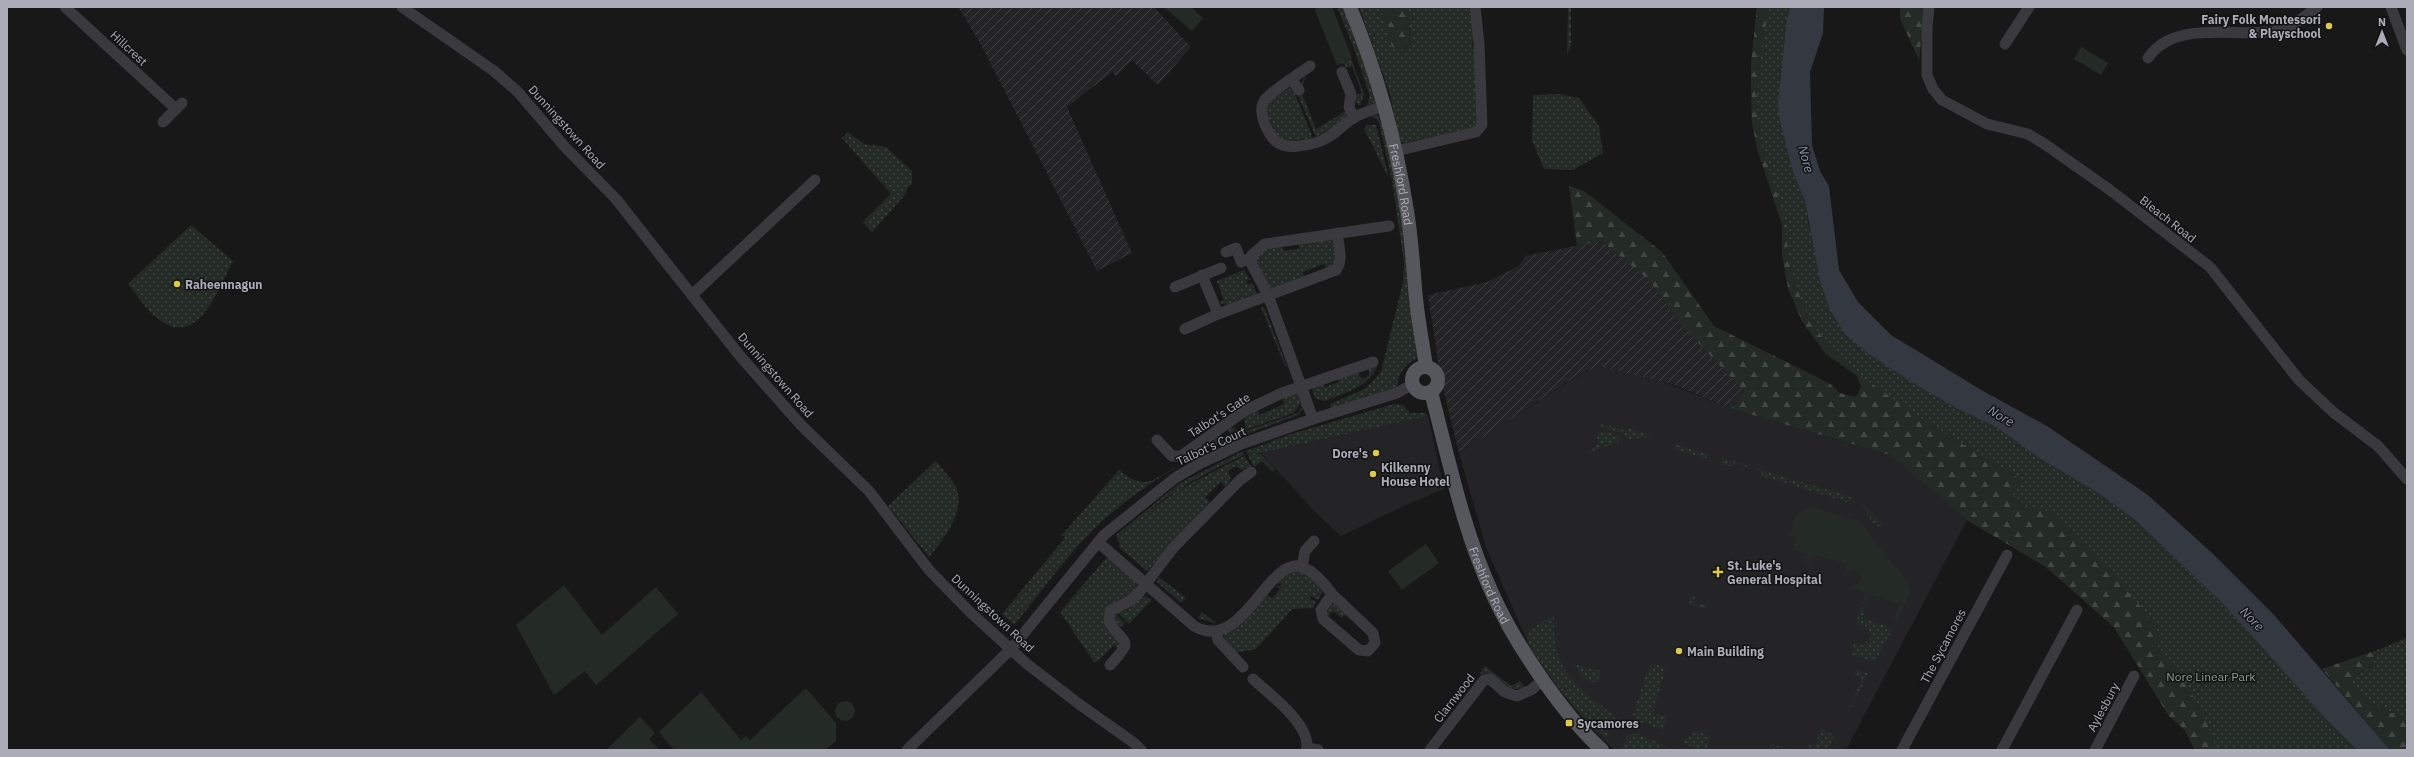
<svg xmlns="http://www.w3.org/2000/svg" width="2414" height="757" viewBox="0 0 2414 757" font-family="'IBM Plex Sans',sans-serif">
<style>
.built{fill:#242426}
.industrial{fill:url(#industrial-furrows)}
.grass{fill:url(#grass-dots)}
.forest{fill:url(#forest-firs)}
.garden{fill:#242b26}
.water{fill:#333841}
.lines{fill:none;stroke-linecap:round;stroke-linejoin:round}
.minor{stroke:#39393e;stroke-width:11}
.major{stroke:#56565d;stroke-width:14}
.poi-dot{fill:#ddc94d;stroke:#131314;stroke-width:1.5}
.labels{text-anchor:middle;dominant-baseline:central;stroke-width:3;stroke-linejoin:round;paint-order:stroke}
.poi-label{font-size:12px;font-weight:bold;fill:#acadb8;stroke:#131314;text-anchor:start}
.street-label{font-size:12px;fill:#acadb8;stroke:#131314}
.park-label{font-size:12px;fill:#85a08c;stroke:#131314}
.water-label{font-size:13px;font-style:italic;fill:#8794ae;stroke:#131314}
</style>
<defs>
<pattern id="industrial-furrows" width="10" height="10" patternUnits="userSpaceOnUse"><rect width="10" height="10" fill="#242426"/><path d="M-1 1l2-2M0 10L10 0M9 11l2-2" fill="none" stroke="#414143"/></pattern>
<pattern id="grass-dots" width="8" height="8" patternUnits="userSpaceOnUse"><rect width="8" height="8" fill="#242b26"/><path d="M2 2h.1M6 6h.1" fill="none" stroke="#414743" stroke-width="1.8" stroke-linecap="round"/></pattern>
<pattern id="forest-firs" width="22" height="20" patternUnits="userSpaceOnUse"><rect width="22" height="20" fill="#242b26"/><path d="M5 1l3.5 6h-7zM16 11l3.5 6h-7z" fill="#414743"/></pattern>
</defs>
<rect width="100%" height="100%" fill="#181819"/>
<!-- built -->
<g class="built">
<path d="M 1599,366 L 1651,377 L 1732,409 L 1890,455 L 1967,520 L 1846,750 L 1614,750 L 1591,728 L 1557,687 L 1528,643 L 1486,547 L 1459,453 L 1581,374 Z"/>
<path d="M 1428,416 L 1444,489 L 1408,504 L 1341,536 L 1316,513 L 1261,453 Z"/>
</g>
<!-- industrial -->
<g class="industrial">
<path d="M 958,7 L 1154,7 L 1191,47 L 1158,85 L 1132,60 L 1116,76 L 1112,72 L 1067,107 L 1132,253 L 1097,271 L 979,41 Z"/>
<path d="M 1601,241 L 1649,280 L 1683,327 L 1744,391 L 1732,409 L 1672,384 L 1599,366 L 1580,374 L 1459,453 L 1441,380 L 1428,295 L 1487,282 L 1519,266 L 1525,256 Z"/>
</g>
<!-- grass -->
<g class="grass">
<path d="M 1318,7 L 1332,7 L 1364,94 L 1360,105 L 1358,105 L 1354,97 L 1362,92 L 1352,66 L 1346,68 L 1344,63 L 1337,65 L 1315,10 Z"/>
<path d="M 1337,7 L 1345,7 L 1376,100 L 1374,103 L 1367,106 L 1370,96 L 1353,46 Z"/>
<path d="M 1359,7 L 1380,7 L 1392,47 L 1406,49 C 1418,35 1411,23 1406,7 L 1469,7 L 1475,40 L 1472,42 L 1473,48 L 1476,51 L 1479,116 L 1476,127 L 1399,144 L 1390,94 Z"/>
<path d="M 1568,7 L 1571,7 L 1571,45 L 1567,55 Z"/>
<path d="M 1757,7 L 1790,7 L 1787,19 L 1793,172 L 1805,201 L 1809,227 L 1870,355 L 1958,409 L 1996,427 L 2039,458 L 2098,493 L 2134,519 L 2224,605 L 2325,718 L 2357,750 L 2195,750 L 2185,730 L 2169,716 L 2114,627 L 2046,567 L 1967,520 L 2023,480 L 1932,426 L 1826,354 L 1802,321 L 1788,288 L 1782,252 L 1782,224 L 1757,148 L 1752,122 L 1751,66 Z"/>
<path d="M 1306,73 L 1303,86 L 1305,92 L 1302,94 L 1316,129 L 1346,111 L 1346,116 L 1332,130 L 1316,137 L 1297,93 Z"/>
<path d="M 1289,88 L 1295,94 L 1313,138 L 1288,141 L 1277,139 L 1266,112 L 1269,101 Z"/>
<path d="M 1560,94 L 1579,98 L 1599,126 L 1603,153 L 1573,170 L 1544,169 L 1532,140 L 1533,95 Z"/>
<path d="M 1376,114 L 1382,119 L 1396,176 L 1419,357 C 1405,364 1397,374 1397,390 L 1331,408 L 1330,404 L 1365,389 L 1381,372 L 1403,282 L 1404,262 L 1392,181 L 1379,122 L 1374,117 L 1369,116 Z"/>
<path d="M 1367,125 L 1376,125 L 1389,178 L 1364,129 Z"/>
<path d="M 848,132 L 864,144 L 886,147 L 912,171 L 912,184 L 908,187 L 904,196 L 872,232 L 863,222 L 891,194 L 842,138 Z"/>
<path d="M 191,225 L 233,261 C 217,291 197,352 156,317 C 145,308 137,295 128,284 Z"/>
<path d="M 1330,239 L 1334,244 L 1335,266 L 1327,270 L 1324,264 L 1303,272 L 1305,279 L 1271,289 L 1267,286 L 1255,258 L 1262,251 L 1282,245 L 1283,251 L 1299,249 L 1299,242 Z"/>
<path d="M 1244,270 L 1250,279 L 1246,281 L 1249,285 L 1252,283 L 1257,293 L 1227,305 L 1219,303 L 1224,300 L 1217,281 Z"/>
<path d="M 1261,307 L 1264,307 L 1287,367 L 1284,364 Z"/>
<path d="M 1374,364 L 1378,364 C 1371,387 1344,393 1325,401 L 1315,398 L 1311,386 L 1322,381 L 1325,387 L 1339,382 L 1337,376 L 1356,371 L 1362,379 L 1369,376 L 1369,367 Z"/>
<path d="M 1298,393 L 1304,408 L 1298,415 L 1217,445 L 1248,430 L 1298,413 L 1302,407 L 1300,404 L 1294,413 L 1247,429 L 1216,445 L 1212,438 L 1219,434 L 1222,439 L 1230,434 L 1227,428 L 1231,426 L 1239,432 L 1246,429 L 1244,417 L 1257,409 L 1260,415 L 1284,404 L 1282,397 Z"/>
<path d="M 1394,404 L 1403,405 L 1410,413 L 1425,413 L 1428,416 L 1261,453 L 1248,454 L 1261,454 L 1275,469 L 1273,472 L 1262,461 L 1254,467 L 1246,451 L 1291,434 Z"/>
<path d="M 1599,423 L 1627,431 L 1629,428 L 1654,437 L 1627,439 L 1623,433 L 1602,428 Z"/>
<path d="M 1603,431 L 1619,435 L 1620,441 L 1587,453 L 1600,443 L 1596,435 Z"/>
<path d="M 1672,443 L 1708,454 L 1707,458 L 1703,458 L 1677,450 Z"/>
<path d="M 1243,451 L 1244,455 C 1207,472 1173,490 1141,517 L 1178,490 L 1244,456 L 1251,466 L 1242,470 L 1236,466 L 1228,471 C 1232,478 1231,481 1225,487 L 1221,482 L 1205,497 L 1210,502 L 1147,571 L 1118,546 L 1120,545 L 1116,535 L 1180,483 Z"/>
<path d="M 1722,458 L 1788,478 L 1786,483 L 1764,477 L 1759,470 L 1737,464 L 1729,466 L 1721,465 Z"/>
<path d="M 936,461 C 942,469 950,477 955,485 C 968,509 943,540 929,557 L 888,506 Z"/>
<path d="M 1179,465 C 1153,482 1125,500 1102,521 C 1069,552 1043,590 1014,625 L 1002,614 L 1065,538 L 1062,535 L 1119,470 C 1146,492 1152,480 1179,465 Z"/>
<path d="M 1791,479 L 1852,497 L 1847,502 L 1789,484 Z"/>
<path d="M 1863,504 L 1883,525 L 1880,527 L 1874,524 L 1863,508 Z"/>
<path d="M 1108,556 L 1137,583 C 1137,596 1117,602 1108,607 L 1121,642 L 1119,649 L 1114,645 L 1098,661 L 1094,662 L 1060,612 Z"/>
<path d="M 1292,570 L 1301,570 L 1324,589 L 1318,600 L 1311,596 L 1309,598 L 1316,602 L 1313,608 L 1292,609 L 1256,649 L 1235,653 L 1223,640 L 1224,634 L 1232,630 L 1266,594 L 1272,599 L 1280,589 L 1275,585 L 1283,587 L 1277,581 Z"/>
<path d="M 1159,577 L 1186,598 L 1181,603 L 1157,582 Z"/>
<path d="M 1145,596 L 1152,600 L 1129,624 L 1118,613 L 1128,609 Z"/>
<path d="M 1689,596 L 1695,597 L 1694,602 L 1707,605 L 1706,609 L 1690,604 Z"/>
<path d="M 1333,603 L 1337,603 L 1348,613 L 1342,618 L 1333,611 L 1328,616 L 1326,613 Z"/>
<path d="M 1861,607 L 1865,607 L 1863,618 L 1893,628 L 1875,662 L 1851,655 L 1854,643 L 1864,645 L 1871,637 L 1868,627 L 1856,624 Z"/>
<path d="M 1114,612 L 1125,623 L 1121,627 L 1114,622 Z"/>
<path d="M 1202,612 L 1216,623 L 1198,618 Z"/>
<path d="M 1554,615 C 1552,653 1562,673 1591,698 C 1599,704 1607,709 1615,717 L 1613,723 L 1598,719 L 1595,727 L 1610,733 L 1607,736 C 1593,736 1535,658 1528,643 C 1527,639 1527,635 1528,631 Z"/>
<path d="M 2407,638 L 2407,721 L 2374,704 L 2347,682 L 2373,665 L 2377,650 Z"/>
<path d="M 1573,664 L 1601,671 L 1597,683 L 1584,679 Z"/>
<path d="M 1654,664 L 1666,667 L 1653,713 L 1664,716 L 1665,714 L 1667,716 L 1663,730 L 1634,720 L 1633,715 L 1648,668 Z"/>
<path d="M 1485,666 L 1511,686 L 1520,681 L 1525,687 C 1510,694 1502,682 1490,673 L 1479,674 Z"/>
<path d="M 1855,670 L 1867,673 L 1867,677 L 1848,712 L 1862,677 L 1854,674 Z"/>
<path d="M 1821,728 L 1834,736 L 1829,749 L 1807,750 L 1808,745 L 1815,746 Z"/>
<path d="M 1693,730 L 1711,736 L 1707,750 L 1696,750 L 1683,742 L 1685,738 L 1691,736 Z"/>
<path d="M 1635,733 L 1674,750 L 1622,750 L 1627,736 Z"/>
<path d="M 1771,744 L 1793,750 L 1769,750 Z"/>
</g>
<!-- forest -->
<g class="forest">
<path d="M 1380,7 L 1406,7 C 1412,24 1421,45 1398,52 L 1392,47 Z"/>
<path d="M 1757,7 L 1768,7 L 1757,90 L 1758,121 L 1762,144 L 1785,221 L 1788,251 L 1796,287 L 1809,318 L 1831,350 L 1858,374 L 1932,426 L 2023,480 L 2009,491 L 2029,508 L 2042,507 L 2072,530 L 2072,533 C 2089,549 2157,618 2160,638 C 2160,640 2159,644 2159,647 C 2183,679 2207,711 2216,750 L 2195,750 L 2185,730 L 2169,716 L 2114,627 L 2046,567 L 1967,520 L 1890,455 L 1732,409 L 1744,391 L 1683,327 L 1649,280 L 1601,241 L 1577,246 L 1569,186 L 1584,191 L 1662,252 L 1714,326 L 1829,383 L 1840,393 L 1856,397 L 1861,386 L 1857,376 L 1826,354 L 1802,321 L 1788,288 L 1782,252 L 1782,224 L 1757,148 L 1752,122 L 1751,66 Z"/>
<path d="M 1900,7 L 1925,7 L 1919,60 L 1900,19 Z"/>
<path d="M 2377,650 L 2373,664 L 2348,682 L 2374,704 L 2407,721 L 2407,750 L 2390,750 L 2322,669 Z"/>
</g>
<!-- garden -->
<g class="garden">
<path d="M 1164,7 L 1191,7 L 1203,18 L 1192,31 Z"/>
<path d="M 1318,7 L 1332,7 L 1352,58 L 1337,64 L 1315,10 Z"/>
<path d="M 2081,47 L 2108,63 L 2101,75 L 2074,59 Z"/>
<path d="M 1811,507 L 1859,521 L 1907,581 L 1911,591 L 1898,619 L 1894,619 L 1900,603 L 1869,595 L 1866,605 L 1862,604 L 1865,593 L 1848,588 L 1863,580 L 1856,568 L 1843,575 L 1846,563 L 1814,555 L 1810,565 L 1806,564 L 1809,555 L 1793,550 L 1797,538 L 1790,536 C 1794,523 1795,510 1811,507 Z"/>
<path d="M 1426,544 L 1439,563 L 1402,590 L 1388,571 Z"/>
<path d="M 564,585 L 602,635 L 656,587 L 678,614 L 596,685 L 585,671 L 554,695 L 516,625 Z"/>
<path d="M 806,688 L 836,723 L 836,741 L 825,750 L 674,750 L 659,732 L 701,692 L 741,740 L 746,736 L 750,740 Z"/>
<circle cx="845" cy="711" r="10"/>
<path d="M 640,717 L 655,733 L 649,739 L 660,750 L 606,750 Z"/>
</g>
<!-- water -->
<path class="water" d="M 1790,7 L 1824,7 L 1823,33 L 1810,72 L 1812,145 L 1820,171 L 1829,186 L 1839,270 L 1858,302 L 1891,335 L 1983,391 L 2047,426 L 2148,495 L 2212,553 L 2275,616 L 2390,750 L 2357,750 L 2325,718 L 2224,605 L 2134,519 L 2098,493 L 2039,458 L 1996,427 L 1958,409 L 1913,383 L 1870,355 L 1845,334 L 1830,310 L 1820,281 L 1805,201 L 1793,172 L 1780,121 L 1778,104 L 1787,19 Z"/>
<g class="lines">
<!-- minor -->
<g class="minor">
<path d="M 65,7 L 176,109"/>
<path d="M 402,7 L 494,71 L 518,92 L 565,147 L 616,199 L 740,356 L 801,425 L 869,491 L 929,570 L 970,612 L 1027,664 L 1079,704 L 1134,743 L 1141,750"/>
<path d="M 1929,7 L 1927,28 L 1927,75 L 1933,89 L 1942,100 L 1987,124 L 2028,134 L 2046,145 L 2110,190 L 2210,267 L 2299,380 L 2333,412 L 2378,446 L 2407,479"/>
<path d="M 2391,7 L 2407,50"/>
<path d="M 2005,44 L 2029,7"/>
<path d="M 2148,58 C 2176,16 2243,41 2284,29 C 2296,25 2307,14 2317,7"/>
<path d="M 1310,66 C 1299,74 1271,91 1264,101 C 1260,108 1262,115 1264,122 C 1274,150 1288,149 1315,143 C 1331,139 1340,127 1353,118 C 1363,112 1374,110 1385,105"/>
<path d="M 1342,72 L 1351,94 L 1349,107 L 1354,118"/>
<path d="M 1292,80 L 1299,90"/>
<path d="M 163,122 L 182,103"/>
<path d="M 1396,151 L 1476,132 L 1482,125 L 1479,43 L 1475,7"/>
<path d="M 1226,252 L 1236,248 L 1241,262 L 1251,258"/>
<path d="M 1202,275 L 1218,314"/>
<path d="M 1175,287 L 1221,268"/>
<path d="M 692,295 L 815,180"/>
<path d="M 1185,329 L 1218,314 L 1336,270 C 1344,260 1338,245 1337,233"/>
<path d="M 1313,419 L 1268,295 L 1252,265 L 1252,255 L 1265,244 L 1389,226"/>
<path d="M 1157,440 L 1172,456 L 1181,456 L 1246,410 L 1282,393 L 1373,362"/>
<path d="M 1098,542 L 1194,626 C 1243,655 1268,554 1303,567 C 1314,572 1325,584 1332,594 L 1321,610 L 1323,619 L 1359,650 L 1368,651 L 1375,643 L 1373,633 L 1332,594"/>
<path d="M 1302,567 L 1305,551 L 1314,541"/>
<path d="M 1216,631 L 1218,640 L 1243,667"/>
<path d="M 1110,665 C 1137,636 1122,646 1109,621 L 1110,611 L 1130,601 L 1138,594 L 1174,547 L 1240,480 L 1251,472"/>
<path d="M 1253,679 C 1268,693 1314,727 1306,750"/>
<path d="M 1307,748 L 1318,750"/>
<path d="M 907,750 L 1011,649 L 1104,535 L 1175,478 L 1197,465 L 1241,444 L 1313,419 L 1397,393 L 1413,384"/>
<path d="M 1430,750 L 1484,680 L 1490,679 L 1505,692 L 1517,696 L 1531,690 L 1543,680"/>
<path d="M 1902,750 L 2007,555"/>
<path d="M 2002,750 L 2077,610"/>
<path d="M 2095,750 L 2134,676"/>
</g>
<!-- major -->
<g class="major">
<path id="s1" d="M 1350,7 C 1377,73 1396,140 1407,211 C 1412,240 1413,269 1416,298 C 1418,321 1423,344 1426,367"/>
<circle cx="1425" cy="380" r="13"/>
<path id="s2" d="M 1431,392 C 1449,460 1463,531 1493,595 C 1507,626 1525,655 1545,683 C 1562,707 1580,730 1602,750"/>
</g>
</g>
<!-- markers -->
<g class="poi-dot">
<circle cx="2329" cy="26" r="4"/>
<circle cx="177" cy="284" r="4"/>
<circle cx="1376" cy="453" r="4"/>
<circle cx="1373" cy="474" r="4"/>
<path d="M1716 566h4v4h4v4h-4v4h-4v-4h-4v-4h4z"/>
<circle cx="1679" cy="651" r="4"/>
<rect x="1565" y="719" width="8" height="8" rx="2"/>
</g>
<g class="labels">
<!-- poi labels -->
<g class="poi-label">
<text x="2321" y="19" text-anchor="end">Fairy Folk Montessori<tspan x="2321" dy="14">&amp; Playschool</tspan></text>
<text x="185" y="284">Raheennagun</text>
<text x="1368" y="453" text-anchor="end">Dore's</text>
<text x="1381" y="467">Kilkenny<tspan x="1381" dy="14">House Hotel</tspan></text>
<text x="1727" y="565">St. Luke's<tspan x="1727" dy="14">General Hospital</tspan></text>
<text x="1687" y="651">Main Building</text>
<text x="1577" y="723">Sycamores</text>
</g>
<!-- street labels -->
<g class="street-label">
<text transform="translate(129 48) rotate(43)">Hillcrest</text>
<text transform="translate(567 127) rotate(48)">Dunningstown Road</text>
<text stroke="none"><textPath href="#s1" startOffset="185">Freshford Road</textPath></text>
<text transform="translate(2168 219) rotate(38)">Bleach Road</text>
<text transform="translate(776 375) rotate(49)">Dunningstown Road</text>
<text transform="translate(1219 415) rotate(-33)">Talbot's Gate</text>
<text transform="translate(1211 446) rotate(-25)">Talbot's Court</text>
<text stroke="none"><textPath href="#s2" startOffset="202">Freshford Road</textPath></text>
<text transform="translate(993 613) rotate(43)">Dunningstown Road</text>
<text transform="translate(1943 646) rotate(-62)">The Sycamores</text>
<text transform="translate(1454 698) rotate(-52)">Clarnwood</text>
<text transform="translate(2103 707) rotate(-62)">Aylesbury</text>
</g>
<!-- park labels -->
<g class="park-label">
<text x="2211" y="676">Nore Linear Park</text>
</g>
<!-- water labels -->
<g class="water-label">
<text transform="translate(1806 159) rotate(75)">Nore</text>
<text transform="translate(2001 416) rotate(31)">Nore</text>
<text transform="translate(2252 619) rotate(45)">Nore</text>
</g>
</g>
<!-- border -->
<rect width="2414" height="757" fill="none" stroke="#acadb8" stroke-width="16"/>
<!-- north arrow -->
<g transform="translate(2382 32)" stroke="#131314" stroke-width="3" paint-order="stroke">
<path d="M0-3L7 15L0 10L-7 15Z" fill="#acadb8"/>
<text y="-6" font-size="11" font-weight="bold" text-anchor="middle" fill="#acadb8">N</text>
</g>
</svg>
